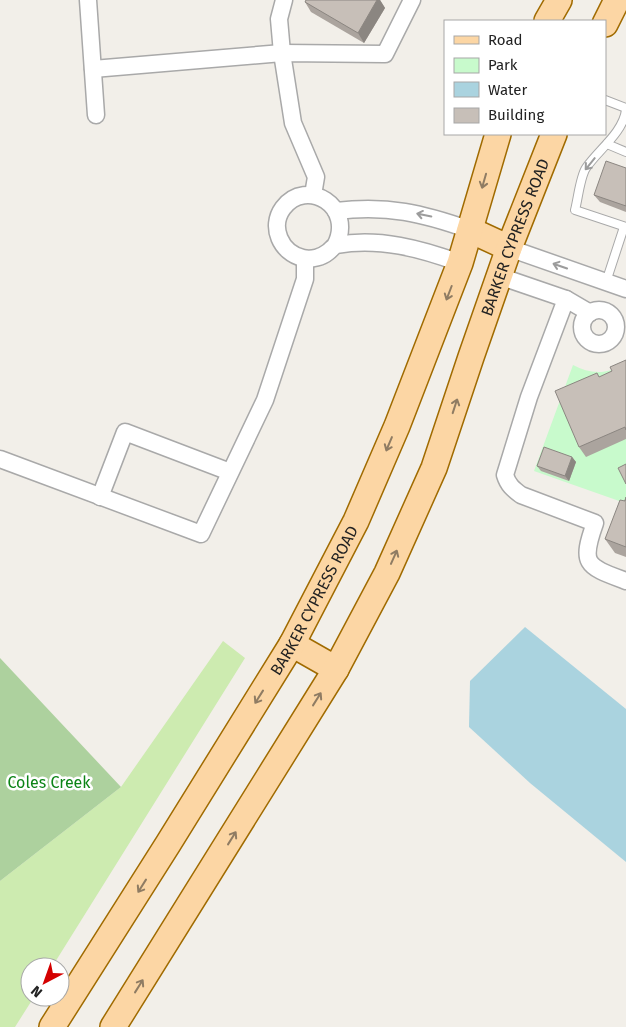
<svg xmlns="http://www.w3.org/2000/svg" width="626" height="1027" viewBox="0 0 626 1027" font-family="'Fira Sans',sans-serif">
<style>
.grass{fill:#cdebb0}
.forest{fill:#add19e}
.park{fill:#c8facc}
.water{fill:#aad3df}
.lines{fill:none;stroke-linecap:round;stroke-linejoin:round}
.lane-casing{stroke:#a9a9a9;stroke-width:10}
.street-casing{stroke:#a9a9a9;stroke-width:19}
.primary-casing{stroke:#a06b00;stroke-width:28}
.lane{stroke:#fff;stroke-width:8}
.street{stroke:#fff;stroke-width:16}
.primary{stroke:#fcd6a4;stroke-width:25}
.wall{fill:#aba49e}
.shaded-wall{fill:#8b8681}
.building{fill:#c7bfb8;stroke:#8b8681}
.oneway{stroke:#9c9c9c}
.oneway2{stroke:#8f7c63}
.labels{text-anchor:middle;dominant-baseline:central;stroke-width:5;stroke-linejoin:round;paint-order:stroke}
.street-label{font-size:16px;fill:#222;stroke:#fff}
.park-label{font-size:16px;fill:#0c8416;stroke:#fff}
</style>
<rect width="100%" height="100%" fill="#f2efe9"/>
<!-- grass -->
<path class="grass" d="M 223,641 L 245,658 L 52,967 L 30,967 L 30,997 L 34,997 L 15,1027 L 0,1027 L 0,881 L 121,787 Z"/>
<!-- forest -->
<path class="forest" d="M 0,658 L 121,787 L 0,881 Z"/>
<!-- park -->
<path class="park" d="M 626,364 L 626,500 L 622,502 L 534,471 L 573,365 C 591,375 608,374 626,364 Z"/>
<!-- water -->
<path class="water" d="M 525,627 L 626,709 L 626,862 L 530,783 L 469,727 L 470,681 Z"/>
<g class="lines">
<!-- lane casing -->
<g class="lane-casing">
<g id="lane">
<path d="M 605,100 L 626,108"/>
<path d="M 626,110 C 623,133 598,150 586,168 C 580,177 578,199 575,210 L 626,227"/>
<path d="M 607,144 L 626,152"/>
<path d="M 606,282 L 624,227"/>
</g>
</g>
<!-- street casing -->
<g class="street-casing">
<g id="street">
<path d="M 88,0 L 96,115"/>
<path d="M 284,0 L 279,19 L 282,53 L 293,123 L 316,177 L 313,195"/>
<path d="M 93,69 L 282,53 L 385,54 L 412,0"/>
<path d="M 336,211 C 388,205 422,213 470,230"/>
<path d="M 335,246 C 356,206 306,177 283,208 C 269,227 281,253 303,258 C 312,260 322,257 328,252 C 332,249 333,246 337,245 C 378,237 422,249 460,263"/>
<path d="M 509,248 L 626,289"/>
<path d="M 499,276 L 566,299 L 590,313"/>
<path d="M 566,299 L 529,397 L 505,475 C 508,485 513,489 521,495 L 595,523 C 580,565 586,566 626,581"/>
<circle cx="599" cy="327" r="17"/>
<path d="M 0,459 L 201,534 L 265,400 L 305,279 L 305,259"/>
<path d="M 100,497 L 125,432 L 230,472"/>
</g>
</g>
<!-- primary casing -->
<g class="primary-casing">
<g id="primary">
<path d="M 547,21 L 559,0"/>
<path d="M 605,24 L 617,0"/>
<path d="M 470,230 L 509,248"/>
<path d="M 292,644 L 336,669"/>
<path id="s1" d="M 52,1027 L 168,844 L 292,644 L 356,521 L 397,426 L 460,263 L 498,134"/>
<path id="s2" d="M 113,1027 L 336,669 L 387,573 L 434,468 L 471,357 L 509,248 L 554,134"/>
</g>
</g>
<!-- lane -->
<use href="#lane" class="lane"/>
<!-- street -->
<use href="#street" class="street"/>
<!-- primary -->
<use href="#primary" class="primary"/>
</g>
<!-- wall -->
<g class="wall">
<path d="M 306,0 L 380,0 L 385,8 L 364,43 L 311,12 L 305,2 Z"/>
<path d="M 626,168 L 626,212 L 600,202 L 594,195 Z"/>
<path d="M 626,360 L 626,439 L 586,457 L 579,447 L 600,377 L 612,371 Z"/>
<path d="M 572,457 L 576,462 L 569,481 L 541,471 L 537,466 Z"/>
<path d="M 626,497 L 626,557 L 615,553 L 605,539 Z"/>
</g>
<!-- shaded-wall -->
<g class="shaded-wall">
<path d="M 377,0 L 380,0 L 385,8 L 364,43 L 358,33 Z"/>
<path d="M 572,457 L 576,462 L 569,481 L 565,476 Z"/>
</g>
<!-- building -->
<g class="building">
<path d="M 306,0 L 377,0 L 358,33 L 305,2 Z"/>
<path d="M 606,161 L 626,168 L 626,206 L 594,195 Z"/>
<path d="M 626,360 L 626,430 L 625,427 L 579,447 L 555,391 L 597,373 L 599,377 L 612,371 L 610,367 Z"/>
<path d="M 544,447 L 572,457 L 565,476 L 537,466 Z"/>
<path d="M 626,464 L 626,484 L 618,468 Z"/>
<path d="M 626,497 L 626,547 L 605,539 L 620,500 L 625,501 Z"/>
</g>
<!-- one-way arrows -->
<defs><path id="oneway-shaft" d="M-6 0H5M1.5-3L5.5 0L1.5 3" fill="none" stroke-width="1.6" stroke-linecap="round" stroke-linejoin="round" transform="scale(1.25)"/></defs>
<g class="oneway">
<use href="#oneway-shaft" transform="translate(590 164) rotate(129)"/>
<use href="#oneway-shaft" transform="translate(424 215) rotate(-168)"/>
<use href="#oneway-shaft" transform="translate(560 266) rotate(-161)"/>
</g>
<g class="oneway2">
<use href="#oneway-shaft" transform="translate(484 181) rotate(106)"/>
<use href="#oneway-shaft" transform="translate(449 293) rotate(111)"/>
<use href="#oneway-shaft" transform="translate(455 406) rotate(-72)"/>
<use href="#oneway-shaft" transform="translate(389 444) rotate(113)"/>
<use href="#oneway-shaft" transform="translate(394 557) rotate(-66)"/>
<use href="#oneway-shaft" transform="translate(259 697) rotate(122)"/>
<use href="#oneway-shaft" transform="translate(317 699) rotate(-58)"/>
<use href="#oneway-shaft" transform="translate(232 838) rotate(-58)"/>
<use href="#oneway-shaft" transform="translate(142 886) rotate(122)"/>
<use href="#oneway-shaft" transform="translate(139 986) rotate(-58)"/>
</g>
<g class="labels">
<!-- street labels -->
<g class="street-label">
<text stroke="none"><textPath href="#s2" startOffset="890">BARKER CYPRESS ROAD</textPath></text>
<text stroke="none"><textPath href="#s1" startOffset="501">BARKER CYPRESS ROAD</textPath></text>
</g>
<!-- park labels -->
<g class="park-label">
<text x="49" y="782">Coles Creek</text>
</g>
</g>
<!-- legend -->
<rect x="444" y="20" width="162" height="115" fill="#ffffff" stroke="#a7a7a7"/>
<rect x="454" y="36" width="25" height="8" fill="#fcd6a4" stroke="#a7a7a7"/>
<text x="488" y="45" font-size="15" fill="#222222">Road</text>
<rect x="454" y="58" width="25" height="15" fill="#c8facc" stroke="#a7a7a7"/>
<text x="488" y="70" font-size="15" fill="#222222">Park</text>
<rect x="454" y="82" width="25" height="15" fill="#aad3df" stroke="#a7a7a7"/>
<text x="488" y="95" font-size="15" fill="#222222">Water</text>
<rect x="454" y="108" width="25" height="15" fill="#c7bfb8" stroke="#a7a7a7"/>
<text x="488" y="120" font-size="15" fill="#222222">Building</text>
<!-- north arrow -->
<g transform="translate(45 982) rotate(221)"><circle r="24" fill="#ffffff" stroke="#a7a7a7"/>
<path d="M0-4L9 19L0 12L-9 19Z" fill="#d40000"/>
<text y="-8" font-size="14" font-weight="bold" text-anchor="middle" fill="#222222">N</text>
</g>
</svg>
